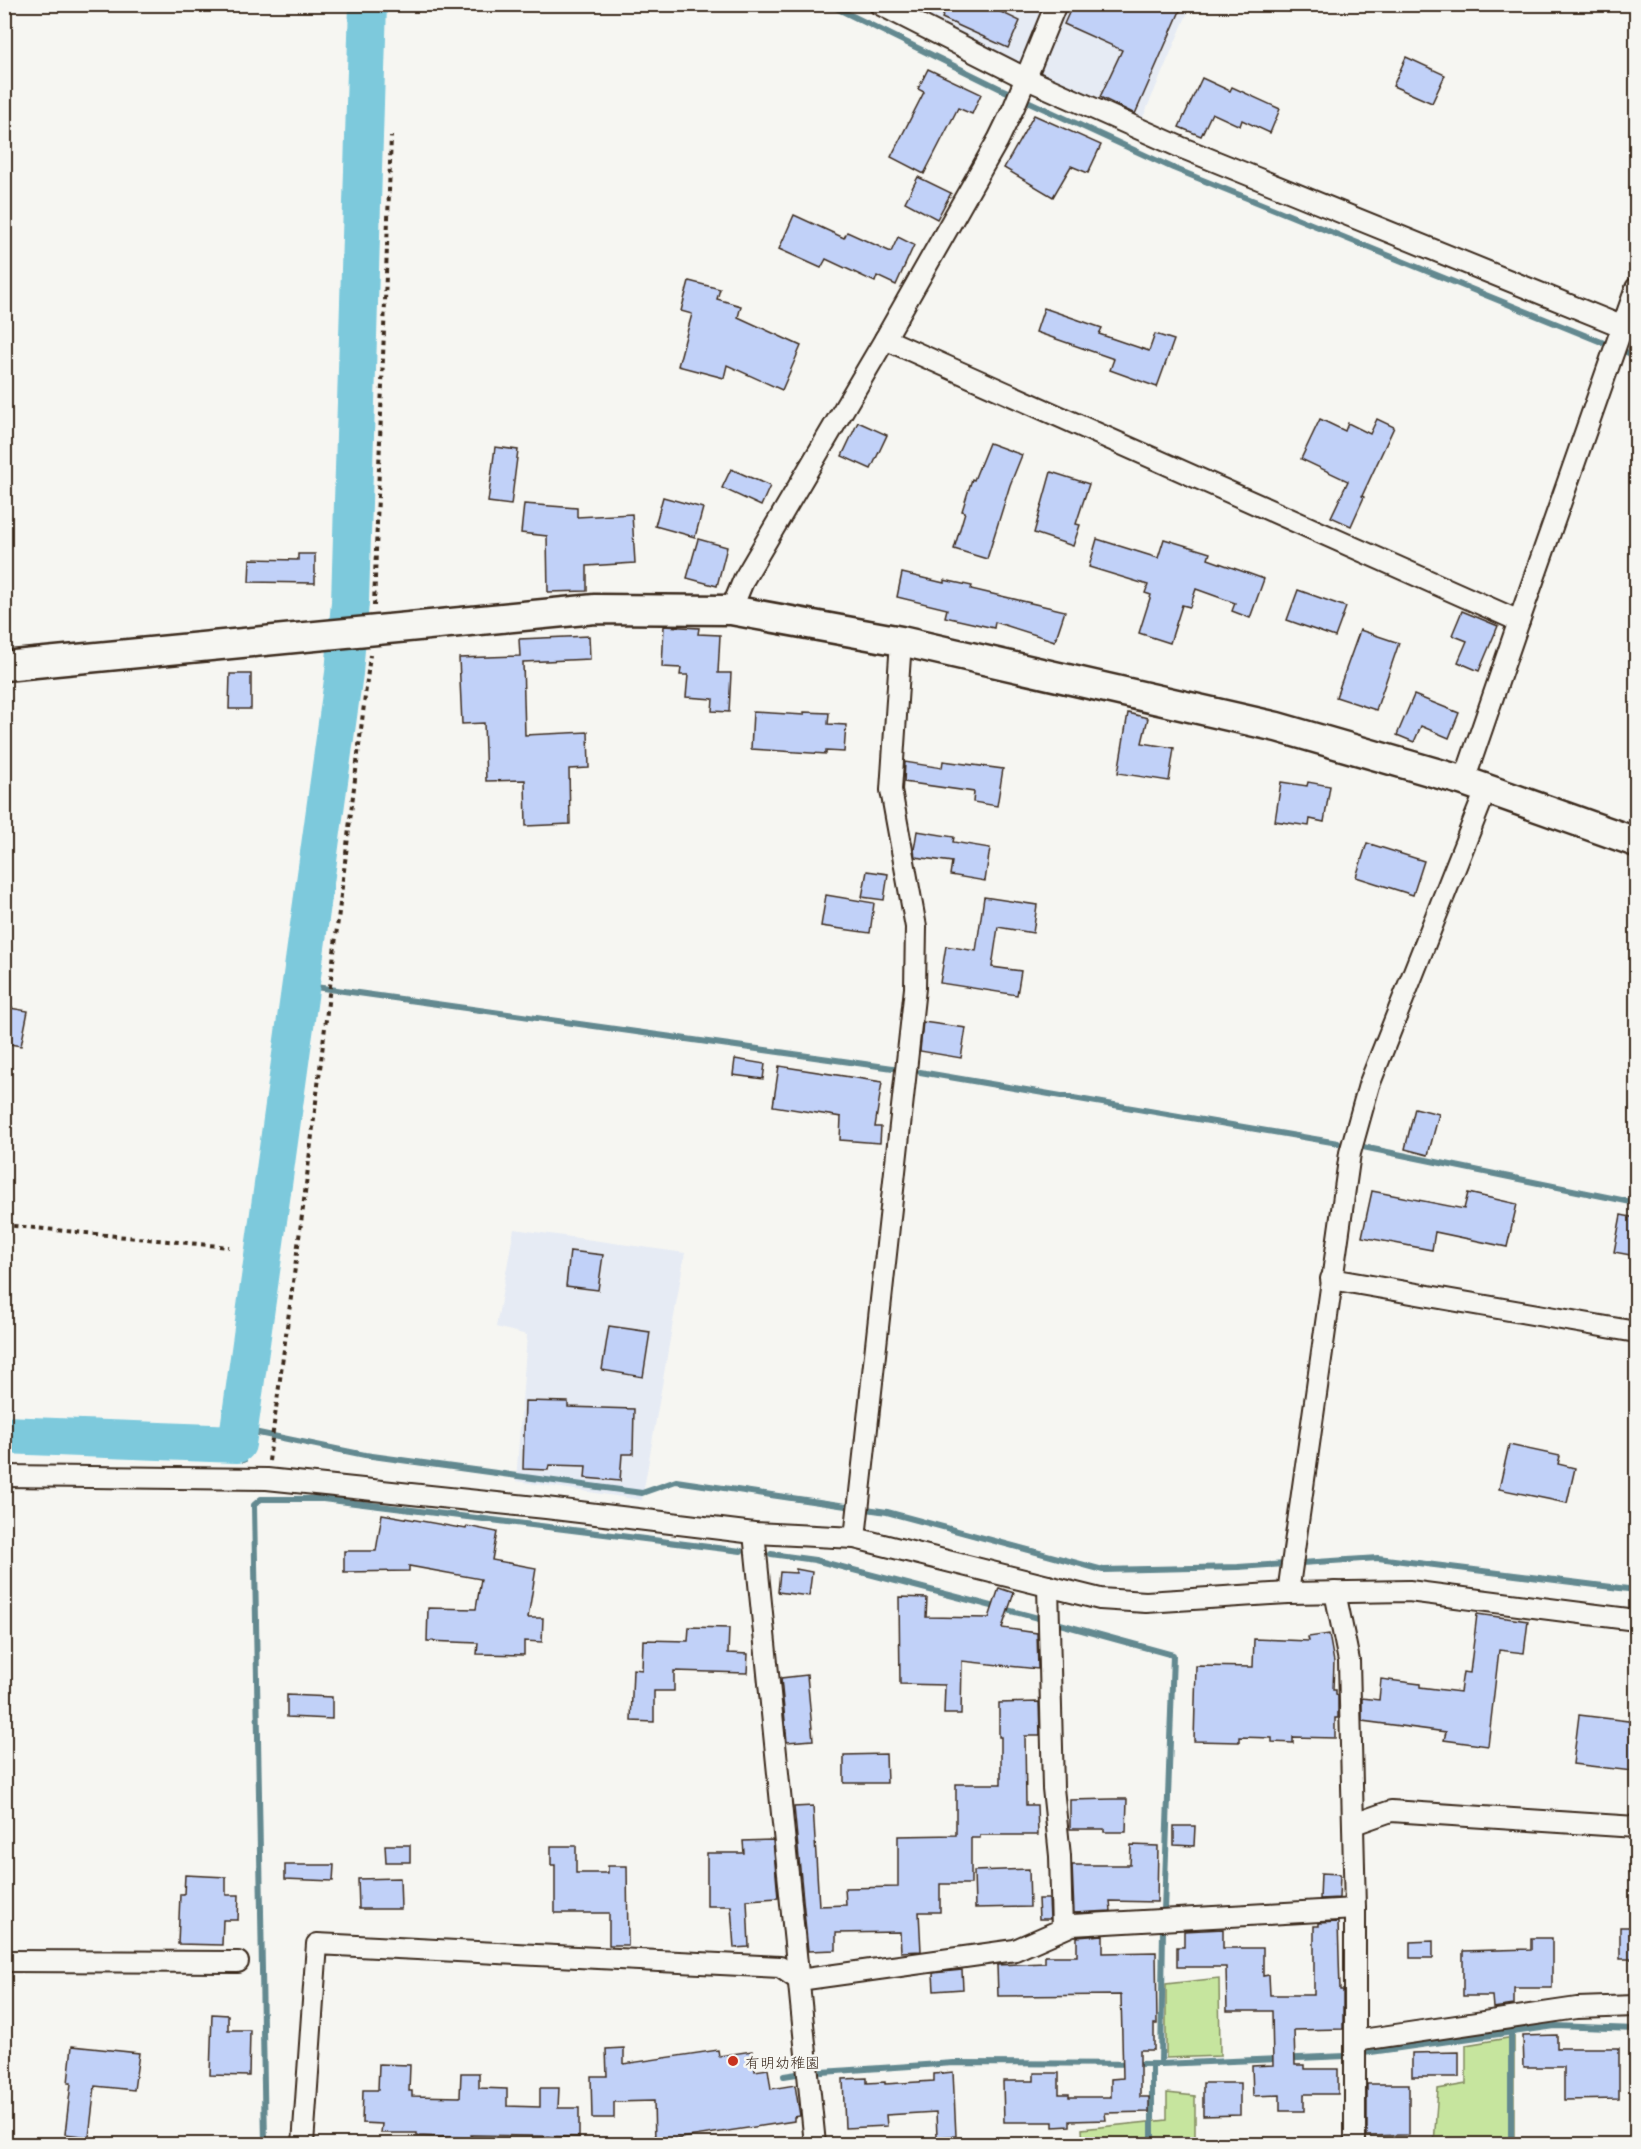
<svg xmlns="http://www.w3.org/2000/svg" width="1641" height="2149" viewBox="0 0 1641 2149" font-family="'Playpen Sans','Klee One',sans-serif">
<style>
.built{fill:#e6ebf4}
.green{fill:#c6e59e;stroke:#80885e;stroke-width:1.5}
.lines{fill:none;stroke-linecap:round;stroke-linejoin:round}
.stream{stroke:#638990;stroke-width:6}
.river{stroke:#7dc9dc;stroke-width:38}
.building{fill:#c1d1f8;stroke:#3b2a1e;stroke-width:1.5}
.street-casing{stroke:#3b2a1e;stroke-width:24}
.secondary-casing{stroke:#3b2a1e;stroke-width:33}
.path{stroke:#3b2a1e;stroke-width:4;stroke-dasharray:4.5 4.5;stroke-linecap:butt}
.street{stroke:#f6f6f2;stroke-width:20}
.secondary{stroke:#f6f6f2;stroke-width:28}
.poi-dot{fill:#c8321e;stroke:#f6f6f2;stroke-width:2}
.labels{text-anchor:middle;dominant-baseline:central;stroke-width:5;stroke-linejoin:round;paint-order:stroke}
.poi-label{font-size:15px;fill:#3b2a1e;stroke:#f6f6f2;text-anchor:start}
</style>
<rect width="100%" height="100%" fill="#f6f6f2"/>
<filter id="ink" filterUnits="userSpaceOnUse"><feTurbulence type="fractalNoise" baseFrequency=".0167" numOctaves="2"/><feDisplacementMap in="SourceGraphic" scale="12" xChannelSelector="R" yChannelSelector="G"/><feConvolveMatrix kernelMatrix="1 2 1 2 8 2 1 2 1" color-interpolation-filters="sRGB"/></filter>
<g filter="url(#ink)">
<!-- built -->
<g class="built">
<path d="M 899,5 L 1045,5 L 1019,64 Z"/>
<path d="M 1066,5 L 1191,5 L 1141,122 L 1035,76 Z"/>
<path d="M 514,1229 L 685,1253 L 642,1500 L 516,1481 L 527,1335 L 496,1327 Z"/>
</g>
<!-- green -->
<g class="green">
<path d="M 1219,1978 L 1220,2056 L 1166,2058 L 1166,1984 Z"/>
<path d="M 1514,2037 L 1514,2144 L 1434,2144 L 1438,2089 L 1466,2084 L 1466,2045 Z"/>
<path d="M 1167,2093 L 1195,2096 L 1195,2139 L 1228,2144 L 1083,2144 L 1082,2129 L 1167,2120 Z"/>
</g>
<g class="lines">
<!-- stream -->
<g class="stream">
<path d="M 828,4 L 1001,89 L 1173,168 L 1636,356"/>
<path d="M 301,985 L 893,1068"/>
<path d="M 920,1072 L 1338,1143"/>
<path d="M 1363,1147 L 1636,1203"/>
<path d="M 239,1429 L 365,1455 L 642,1493 L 676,1481 L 887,1512 L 1103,1570 L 1238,1567 L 1378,1558 L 1636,1590"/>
<path d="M 237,1444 L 244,1460"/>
<path d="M 771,1554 L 815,1560 L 1038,1618"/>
<path d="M 1060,1624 L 1173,1655 L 1164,1911"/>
<path d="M 1511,2032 L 1511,2144"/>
<path d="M 1364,2053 L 1555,2026 L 1636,2029"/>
<path d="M 1152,2064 L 1152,2144"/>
<path d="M 1161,2064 L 1163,1929"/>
<path d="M 822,2072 L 954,2063 L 1161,2064 L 1346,2056"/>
<path d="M 784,2076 L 797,2074"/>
<path d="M 265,2144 L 254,1505 L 261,1499 L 323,1499 L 741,1551"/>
</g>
<!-- river -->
<path class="river" d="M 4,1435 L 237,1444 L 344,673 L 350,602 L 368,4"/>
</g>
<!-- building -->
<g class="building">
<path d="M 948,4 L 984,4 L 1020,21 L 1008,48 L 942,18 Z"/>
<path d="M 1073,4 L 1183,4 L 1135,114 L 1100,97 L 1122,50 L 1064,24 Z"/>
<path d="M 1406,57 L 1445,75 L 1432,103 L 1393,86 Z"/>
<path d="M 928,69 L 981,94 L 972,114 L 958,108 L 924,174 L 891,157 L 924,92 L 918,89 Z"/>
<path d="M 1202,78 L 1230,91 L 1232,87 L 1280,109 L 1270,133 L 1242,120 L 1240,126 L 1212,113 L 1201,136 L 1179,127 Z"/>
<path d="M 1034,115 L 1101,145 L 1088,173 L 1071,166 L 1053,197 L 1004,168 Z"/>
<path d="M 918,177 L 951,193 L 937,219 L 905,202 Z"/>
<path d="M 794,215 L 844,238 L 847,232 L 891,252 L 898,237 L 914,245 L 896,285 L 877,276 L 875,282 L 826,259 L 821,268 L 779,249 Z"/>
<path d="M 689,281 L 720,289 L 717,299 L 741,306 L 738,317 L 801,346 L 782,390 L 727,365 L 724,378 L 678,366 L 692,314 L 681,311 Z"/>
<path d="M 1044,308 L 1102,328 L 1099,334 L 1149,351 L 1155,334 L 1174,340 L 1157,387 L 1110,370 L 1114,359 L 1036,332 Z"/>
<path d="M 1320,419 L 1345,431 L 1348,423 L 1370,434 L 1377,419 L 1394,427 L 1362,496 L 1364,497 L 1351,526 L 1331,517 L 1348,481 L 1301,459 Z"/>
<path d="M 858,422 L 887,435 L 871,469 L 842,456 Z"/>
<path d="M 989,443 L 1022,455 L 1010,485 L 987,559 L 954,549 L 965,512 L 962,511 L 972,479 L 974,480 Z"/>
<path d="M 495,447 L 518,450 L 511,505 L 488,502 Z"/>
<path d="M 731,469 L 770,486 L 761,506 L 722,488 Z"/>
<path d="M 1051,472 L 1089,484 L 1076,524 L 1080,525 L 1073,546 L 1034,533 Z"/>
<path d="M 663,497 L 703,508 L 695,537 L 655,526 Z"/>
<path d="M 524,504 L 577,508 L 577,517 L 632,514 L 635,563 L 587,566 L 587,591 L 548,592 L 547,536 L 521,533 Z"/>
<path d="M 698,539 L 727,547 L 717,586 L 687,578 Z"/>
<path d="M 1097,539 L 1158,558 L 1164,539 L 1210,553 L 1208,559 L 1264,579 L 1250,618 L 1232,611 L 1235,603 L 1196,589 L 1190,607 L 1182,605 L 1170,643 L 1139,633 L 1151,595 L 1145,593 L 1148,585 L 1089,567 Z"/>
<path d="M 298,554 L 315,554 L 315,583 L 249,582 L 250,559 L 298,560 Z"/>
<path d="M 902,573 L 944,583 L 944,580 L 972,586 L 971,589 L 1065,611 L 1055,641 L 995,622 L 994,628 L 945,617 L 947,609 L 897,597 Z"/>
<path d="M 1298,590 L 1346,607 L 1335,637 L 1287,620 Z"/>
<path d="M 1462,611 L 1498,626 L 1479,671 L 1458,662 L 1467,641 L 1452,635 Z"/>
<path d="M 664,626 L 699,628 L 698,634 L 720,635 L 718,673 L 731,673 L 729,712 L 712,711 L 713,699 L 686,697 L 688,675 L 680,675 L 681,668 L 662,667 Z"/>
<path d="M 1360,630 L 1399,643 L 1376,710 L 1336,697 Z"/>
<path d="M 589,636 L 590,659 L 523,662 L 525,735 L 588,732 L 589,768 L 569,769 L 570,824 L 526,826 L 525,780 L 486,781 L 484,723 L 462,724 L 459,658 L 520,656 L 519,639 Z"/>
<path d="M 230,674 L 251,674 L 251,709 L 229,709 Z"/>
<path d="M 1414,695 L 1459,713 L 1449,738 L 1421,726 L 1414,742 L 1397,735 Z"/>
<path d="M 753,712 L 804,715 L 804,712 L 829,713 L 828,724 L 846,725 L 844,752 L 826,751 L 826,754 L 751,749 Z"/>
<path d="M 1128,713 L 1148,718 L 1142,743 L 1174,748 L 1169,781 L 1118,773 Z"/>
<path d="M 943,761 L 1003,769 L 997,806 L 973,802 L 974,792 L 904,782 L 905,762 L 942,768 Z"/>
<path d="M 1281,782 L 1307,786 L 1308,782 L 1330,786 L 1324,822 L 1310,819 L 1309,826 L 1275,821 Z"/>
<path d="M 917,831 L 954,837 L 953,842 L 990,848 L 985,881 L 950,875 L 952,862 L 915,857 L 914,850 Z"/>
<path d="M 1367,843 L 1424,861 L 1413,895 L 1356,877 Z"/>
<path d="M 867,871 L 888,874 L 884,900 L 862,897 Z"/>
<path d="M 826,895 L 874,903 L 870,933 L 821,926 Z"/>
<path d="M 984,897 L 1037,905 L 1033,933 L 998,927 L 992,967 L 1021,971 L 1017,995 L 940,983 L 946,946 L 976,951 Z"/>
<path d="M 4,1007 L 28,1011 L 21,1046 L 4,1043 Z"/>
<path d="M 923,1022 L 966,1028 L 961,1058 L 920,1051 Z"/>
<path d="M 735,1059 L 765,1064 L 763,1079 L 733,1075 Z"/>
<path d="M 779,1066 L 882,1082 L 875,1127 L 881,1127 L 880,1143 L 840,1140 L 841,1117 L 773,1106 Z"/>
<path d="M 1415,1108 L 1439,1114 L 1428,1155 L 1405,1149 Z"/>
<path d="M 1372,1191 L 1464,1209 L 1468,1193 L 1517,1204 L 1507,1247 L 1435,1232 L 1432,1250 L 1362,1237 Z"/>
<path d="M 1621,1215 L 1636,1218 L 1636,1256 L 1614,1252 Z"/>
<path d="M 570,1251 L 603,1255 L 598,1290 L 566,1286 Z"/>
<path d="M 609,1326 L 650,1332 L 643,1377 L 602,1370 Z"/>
<path d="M 525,1401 L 568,1402 L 568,1407 L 634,1409 L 633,1454 L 622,1454 L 620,1481 L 585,1478 L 586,1466 L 549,1465 L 548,1470 L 523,1469 Z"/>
<path d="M 1509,1445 L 1560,1456 L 1558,1464 L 1575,1468 L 1567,1503 L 1499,1489 Z"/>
<path d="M 382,1514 L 466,1529 L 467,1526 L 497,1532 L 492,1560 L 536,1568 L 528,1618 L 543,1618 L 542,1642 L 524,1641 L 524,1655 L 477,1654 L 478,1643 L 427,1641 L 428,1608 L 476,1609 L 481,1579 L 409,1566 L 409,1571 L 344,1572 L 344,1551 L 376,1551 Z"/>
<path d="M 796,1569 L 812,1572 L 809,1596 L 778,1592 L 780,1572 L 796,1573 Z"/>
<path d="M 999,1588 L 1014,1593 L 1002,1628 L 1037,1633 L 1038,1669 L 962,1661 L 961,1714 L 944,1714 L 945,1685 L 900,1684 L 899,1597 L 927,1598 L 926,1617 L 989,1618 Z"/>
<path d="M 1477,1614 L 1528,1621 L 1524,1653 L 1499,1650 L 1488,1746 L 1444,1740 L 1446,1732 L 1362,1721 L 1362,1698 L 1379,1700 L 1381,1679 L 1420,1684 L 1420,1687 L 1460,1692 L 1463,1672 L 1470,1673 Z"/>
<path d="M 689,1627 L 729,1628 L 728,1653 L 748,1654 L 747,1673 L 674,1671 L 674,1691 L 654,1691 L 654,1722 L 631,1721 L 633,1669 L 642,1670 L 643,1640 L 688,1641 Z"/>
<path d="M 1329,1634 L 1334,1662 L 1333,1690 L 1336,1690 L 1336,1694 L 1338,1695 L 1338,1718 L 1335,1718 L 1335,1738 L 1293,1737 L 1293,1743 L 1272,1742 L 1272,1738 L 1239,1737 L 1239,1742 L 1194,1741 L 1196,1666 L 1253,1667 L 1254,1639 L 1309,1641 L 1308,1637 Z"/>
<path d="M 807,1675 L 813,1740 L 787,1742 L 781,1678 Z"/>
<path d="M 287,1695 L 332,1697 L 332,1719 L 287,1717 Z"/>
<path d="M 1039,1702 L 1040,1736 L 1025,1736 L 1026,1805 L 1037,1805 L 1038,1835 L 980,1835 L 980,1838 L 971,1838 L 971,1884 L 940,1884 L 940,1912 L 919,1912 L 921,1951 L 901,1952 L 900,1932 L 836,1933 L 836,1950 L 808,1951 L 794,1807 L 813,1806 L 819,1906 L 846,1905 L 845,1888 L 898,1887 L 898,1836 L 956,1835 L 956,1784 L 1001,1784 L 1001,1737 L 999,1737 L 999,1703 Z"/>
<path d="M 1579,1715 L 1636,1722 L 1632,1771 L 1573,1764 Z"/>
<path d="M 886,1754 L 887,1783 L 844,1783 L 844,1755 Z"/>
<path d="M 1113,1799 L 1127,1799 L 1126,1832 L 1104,1832 L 1104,1829 L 1070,1829 L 1070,1800 Z"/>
<path d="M 1174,1826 L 1195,1826 L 1194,1846 L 1174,1845 Z"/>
<path d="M 773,1840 L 778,1898 L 747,1900 L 749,1947 L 734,1948 L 731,1906 L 707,1906 L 707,1853 L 744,1853 L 743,1841 Z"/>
<path d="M 385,1845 L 410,1845 L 410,1862 L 386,1862 Z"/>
<path d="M 1131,1845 L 1158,1846 L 1157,1902 L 1110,1901 L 1111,1911 L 1074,1913 L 1072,1865 L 1130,1865 Z"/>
<path d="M 551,1846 L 576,1846 L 576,1873 L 608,1873 L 608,1866 L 627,1866 L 628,1945 L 609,1945 L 609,1913 L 555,1913 L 555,1865 L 551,1865 Z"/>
<path d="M 285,1865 L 334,1865 L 333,1881 L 285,1879 Z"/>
<path d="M 1029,1869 L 1030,1907 L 975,1908 L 974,1871 Z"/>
<path d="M 1321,1873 L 1340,1874 L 1339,1898 L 1320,1899 Z"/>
<path d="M 185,1875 L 226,1877 L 226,1895 L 239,1895 L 238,1920 L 223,1920 L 222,1945 L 178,1944 L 180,1894 L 184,1894 Z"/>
<path d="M 400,1878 L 401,1909 L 359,1909 L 358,1879 Z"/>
<path d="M 1038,1899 L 1049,1899 L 1050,1919 L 1039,1919 Z"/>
<path d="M 1338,1922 L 1340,1990 L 1343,1990 L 1343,2029 L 1294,2030 L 1295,2065 L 1304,2065 L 1304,2069 L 1338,2069 L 1338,2094 L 1304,2094 L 1304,2111 L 1280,2111 L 1280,2095 L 1253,2096 L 1252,2066 L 1273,2065 L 1272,2011 L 1227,2011 L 1226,1967 L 1177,1967 L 1177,1947 L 1184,1947 L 1184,1931 L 1223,1929 L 1223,1948 L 1263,1948 L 1263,1976 L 1269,1975 L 1270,1995 L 1314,1995 L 1314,1926 L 1319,1926 L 1319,1923 Z"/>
<rect x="1620" y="1927" width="16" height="32"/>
<path d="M 1103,1935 L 1103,1953 L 1156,1952 L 1157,2024 L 1154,2024 L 1154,2050 L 1140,2050 L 1140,2097 L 1149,2097 L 1149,2112 L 1105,2113 L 1106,2120 L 1070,2121 L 1070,2126 L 1053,2127 L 1053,2122 L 1004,2122 L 1003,2081 L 1034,2081 L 1034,2073 L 1059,2073 L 1059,2094 L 1069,2094 L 1069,2097 L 1111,2097 L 1111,2079 L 1123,2078 L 1121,1995 L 998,1996 L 997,1965 L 1045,1963 L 1045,1956 L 1077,1956 L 1077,1937 Z"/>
<path d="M 1531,1938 L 1552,1938 L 1552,1988 L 1514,1988 L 1514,2005 L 1493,2008 L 1492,1996 L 1463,1996 L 1463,1951 L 1531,1949 Z"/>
<path d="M 1433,1941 L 1433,1958 L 1410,1958 L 1410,1942 Z"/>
<path d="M 962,1970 L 963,1989 L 934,1991 L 933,1973 Z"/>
<path d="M 212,2014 L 228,2015 L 228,2030 L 250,2030 L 249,2076 L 210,2075 Z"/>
<path d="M 1557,2035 L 1557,2048 L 1619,2048 L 1619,2099 L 1564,2100 L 1564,2067 L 1524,2067 L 1523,2036 Z"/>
<path d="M 72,2046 L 139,2053 L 134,2090 L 95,2086 L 89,2137 L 65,2134 L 71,2083 L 68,2083 Z"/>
<path d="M 624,2048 L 624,2064 L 718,2050 L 719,2056 L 752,2051 L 755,2071 L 768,2069 L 771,2089 L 795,2085 L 800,2116 L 794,2117 L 794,2121 L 655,2142 L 654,2101 L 614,2102 L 614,2118 L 592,2118 L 591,2076 L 607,2076 L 606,2049 Z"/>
<path d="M 1459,2052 L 1459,2077 L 1412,2077 L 1412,2053 Z"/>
<path d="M 379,2064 L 410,2065 L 409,2091 L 412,2091 L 412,2096 L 460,2097 L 461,2073 L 479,2073 L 479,2088 L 507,2089 L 507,2106 L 540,2107 L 540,2088 L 559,2088 L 558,2108 L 579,2108 L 579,2137 L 471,2135 L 471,2138 L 417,2136 L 417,2133 L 381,2133 L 382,2124 L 362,2123 L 363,2090 L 378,2090 Z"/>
<path d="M 953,2072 L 956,2136 L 937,2137 L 936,2112 L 886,2115 L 887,2126 L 845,2128 L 843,2079 L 867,2078 L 867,2083 L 885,2082 L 885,2084 L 934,2081 L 934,2074 Z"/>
<path d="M 1203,2083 L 1240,2083 L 1240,2115 L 1203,2116 Z"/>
<path d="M 1367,2084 L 1409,2084 L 1409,2135 L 1367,2136 Z"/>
</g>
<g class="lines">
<!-- street casing -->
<g class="street-casing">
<g id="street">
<path d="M 879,4 L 1025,78 L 1180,147 L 1636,332"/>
<path d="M 885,339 L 1519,621"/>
<path d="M 731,610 L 744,579 L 885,339 L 998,140 L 1014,107 L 1056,4"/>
<path d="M 1464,781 L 1519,621 L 1636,288"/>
<path d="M 1331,1279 L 1636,1332"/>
<path d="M 4,1476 L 267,1479 L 546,1508 L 754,1533 L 855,1538 L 1100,1599 L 1146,1602 L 1288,1593 L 1409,1591 L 1636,1620"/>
<path d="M 754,1533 L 815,2144"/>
<path d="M 855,1538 L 915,988 L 916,927 L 891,790 L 901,641"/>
<path d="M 1048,1586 L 1053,1788 L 1060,1856 L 1062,1929"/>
<path d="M 1335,1592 L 1349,1661 L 1355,1909 L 1355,2144"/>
<path d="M 1288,1593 L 1350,1153 L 1369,1085 L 1486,790"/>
<path d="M 1354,1824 L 1391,1811 L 1636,1827"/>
<path d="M 4,1961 L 238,1962"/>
<path d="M 1355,2041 L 1577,2008 L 1636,2006"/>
<path d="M 303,2144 L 317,1944 L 780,1967 L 799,1980 L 1015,1950 L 1072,1925 L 1355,1909"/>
</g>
</g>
<!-- secondary casing -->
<g class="secondary-casing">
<path id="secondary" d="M 4,666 L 595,609 L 731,610 L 901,641 L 1277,727 L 1464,781 L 1636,842"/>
</g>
<!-- path -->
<g class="path">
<path d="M 374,606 L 391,136"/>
<path d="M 4,1225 L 229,1247"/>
<path d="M 269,1461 L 305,1193 L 370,655"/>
</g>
<!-- street -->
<use href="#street" class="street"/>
<!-- secondary -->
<use href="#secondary" class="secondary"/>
</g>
</g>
<!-- markers -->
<circle class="poi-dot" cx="733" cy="2061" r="6"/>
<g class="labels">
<!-- poi labels -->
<g class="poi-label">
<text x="745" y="2061">有明幼稚園</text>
</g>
</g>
<!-- margin -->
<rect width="1641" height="2149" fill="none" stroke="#f6f6f2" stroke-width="24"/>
<rect x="12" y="12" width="1617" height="2125" fill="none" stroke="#3b2a1e" stroke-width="2" filter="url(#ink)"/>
</svg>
